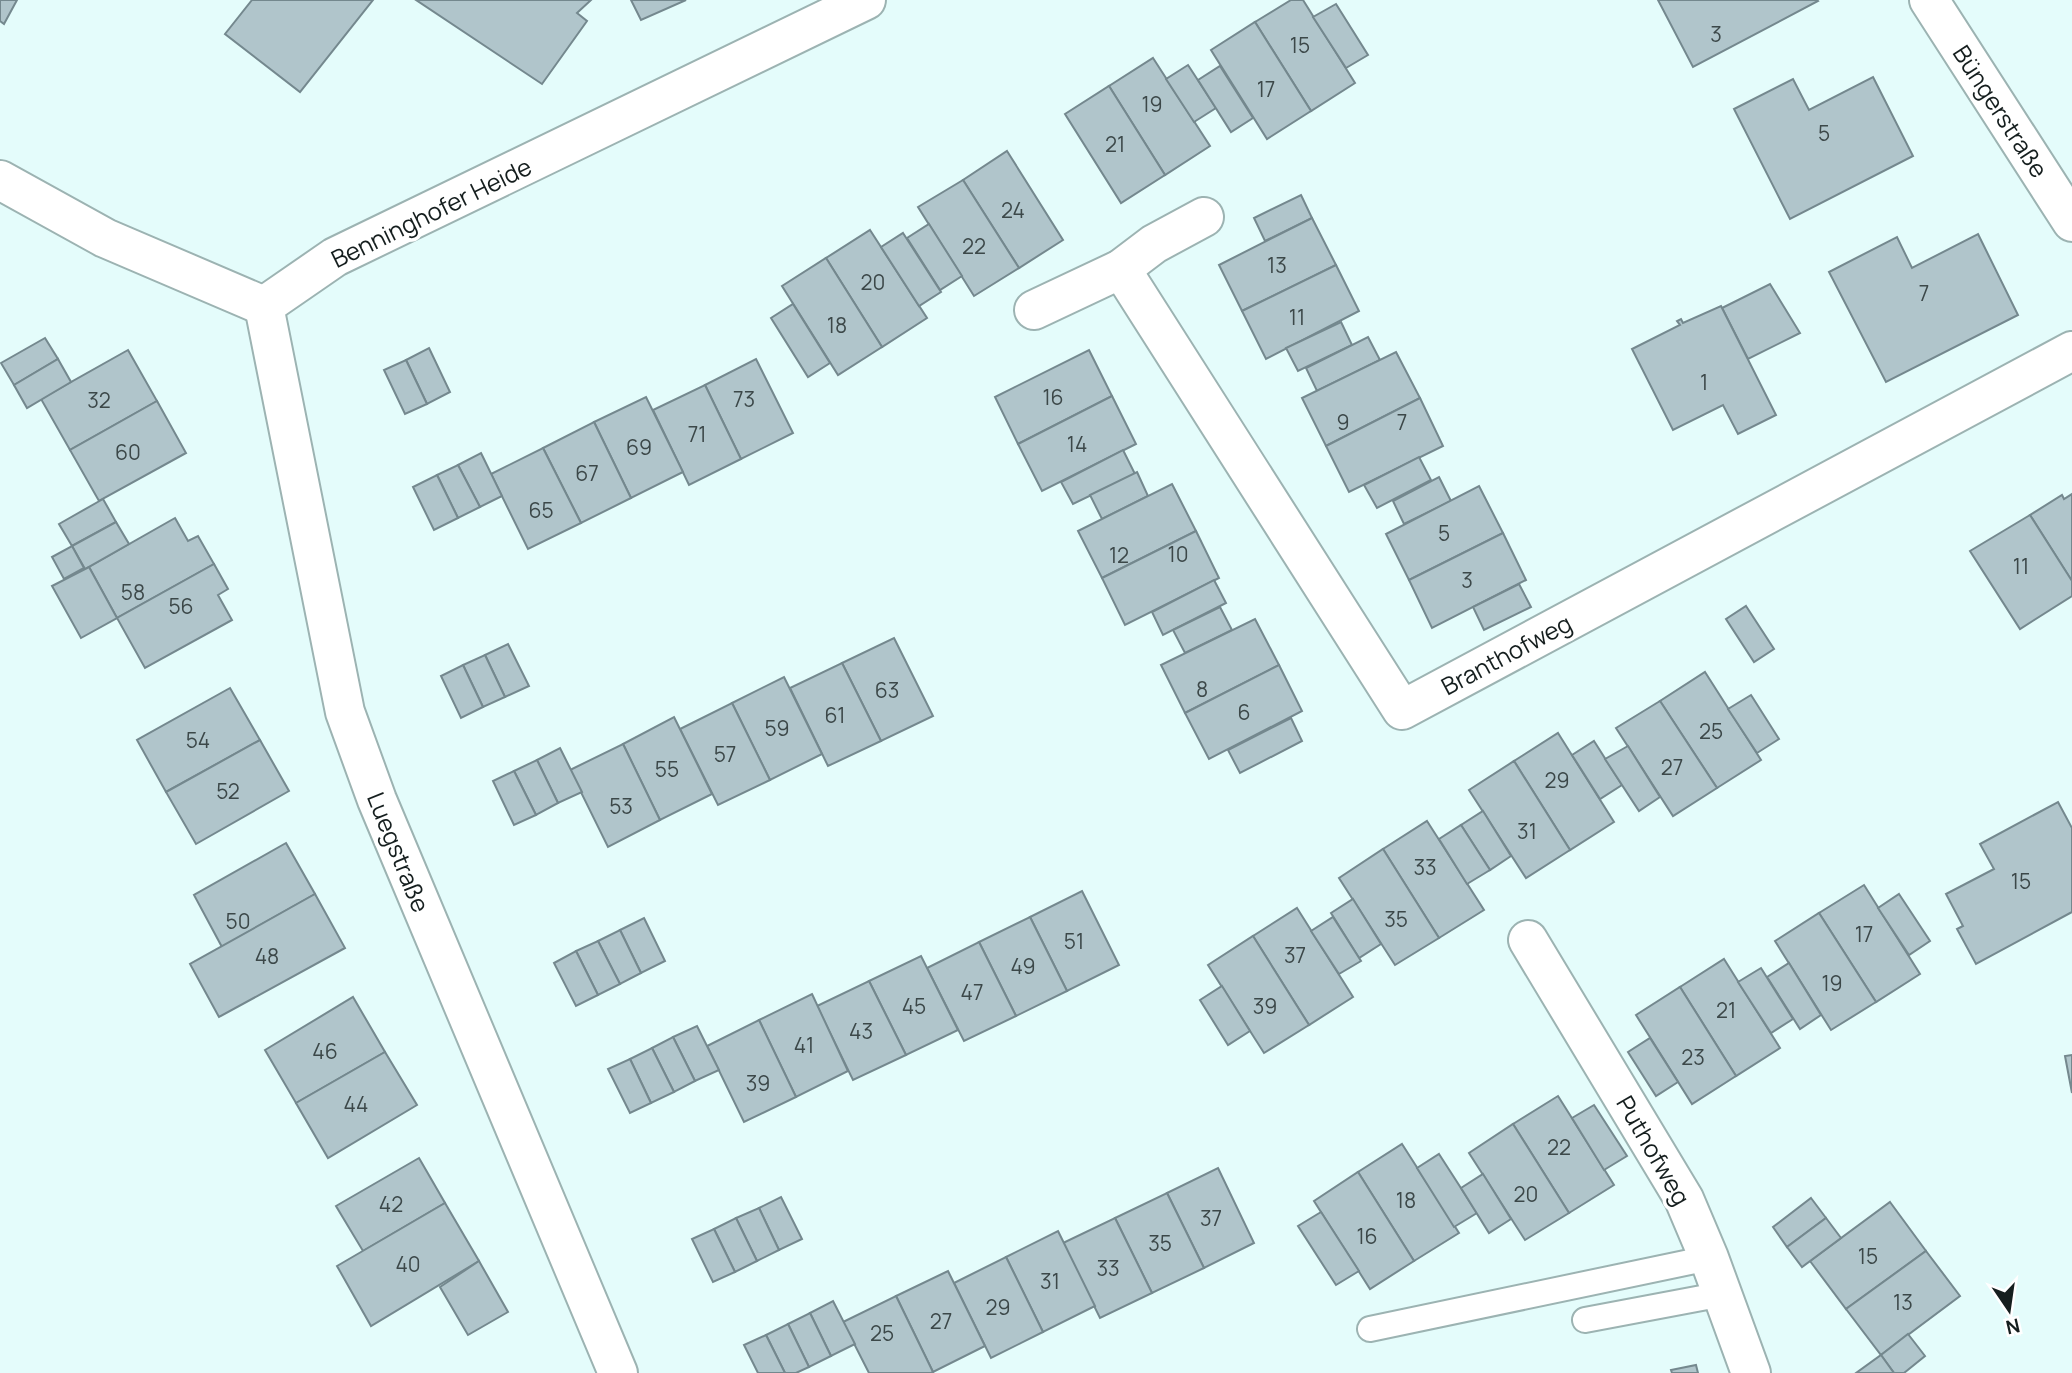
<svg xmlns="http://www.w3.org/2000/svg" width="2072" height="1373" viewBox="0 0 2072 1373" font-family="Manrope,sans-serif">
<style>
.building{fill:#b0c5cb;stroke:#74888e;stroke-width:2}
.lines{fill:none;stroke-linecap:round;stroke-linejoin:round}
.service-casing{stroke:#9cb3b2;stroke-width:28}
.minor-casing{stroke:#9cb3b2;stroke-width:42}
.service{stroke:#fff;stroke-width:24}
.minor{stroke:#fff;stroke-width:38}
.labels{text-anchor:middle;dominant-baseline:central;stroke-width:7;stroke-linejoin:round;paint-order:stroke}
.number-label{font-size:21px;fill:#3c4849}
.street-label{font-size:24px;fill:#151e1e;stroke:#fff}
</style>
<rect width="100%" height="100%" fill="#e4fcfb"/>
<!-- building -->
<g class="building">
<path d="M 0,0 L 17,0 L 4,24 L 0,21 Z"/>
<path d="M 252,0 L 373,0 L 300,92 L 225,34 Z"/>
<path d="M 416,0 L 591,0 L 577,13 L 587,21 L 542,84 Z"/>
<path d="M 631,0 L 686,0 L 641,20 Z"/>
<path d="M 1291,0 L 1303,0 L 1355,83 L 1311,111 L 1255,22 Z"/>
<path d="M 1658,0 L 1817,0 L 1818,1 L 1693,67 Z"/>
<path d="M 1336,4 L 1368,55 L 1346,68 L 1313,17 Z"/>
<path d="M 1255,22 L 1311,111 L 1267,139 L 1211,50 Z"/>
<path d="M 1153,58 L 1210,146 L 1165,175 L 1109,86 Z"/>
<path d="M 1188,65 L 1216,108 L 1194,122 L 1166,79 Z"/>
<path d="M 1220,66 L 1253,118 L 1231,132 L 1198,80 Z"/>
<path d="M 1873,77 L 1913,156 L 1790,219 L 1734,109 L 1793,79 L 1809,110 Z"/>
<path d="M 1109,86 L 1165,175 L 1121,203 L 1065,114 Z"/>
<path d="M 1007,151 L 1063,240 L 1019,268 L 963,180 Z"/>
<path d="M 963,180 L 1019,268 L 974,296 L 918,207 Z"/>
<path d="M 1301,195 L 1312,218 L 1265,241 L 1254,218 Z"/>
<path d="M 1312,218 L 1336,265 L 1242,311 L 1219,265 Z"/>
<path d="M 929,224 L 962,276 L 940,290 L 907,238 Z"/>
<path d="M 870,230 L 927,318 L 882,347 L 826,258 Z"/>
<path d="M 903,233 L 941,292 L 919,306 L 881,247 Z"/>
<path d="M 1978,234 L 2018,315 L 1886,382 L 1829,272 L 1897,237 L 1912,268 Z"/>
<path d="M 826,258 L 882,347 L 838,375 L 782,286 Z"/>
<path d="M 1336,265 L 1359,311 L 1266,359 L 1242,311 Z"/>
<path d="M 1770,284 L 1800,333 L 1748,359 L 1722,308 Z"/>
<path d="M 793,304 L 830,363 L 808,377 L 771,318 Z"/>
<path d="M 1721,306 L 1776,415 L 1738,434 L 1723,405 L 1673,430 L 1632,349 L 1680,325 L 1677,321 L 1681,319 L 1683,323 Z"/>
<path d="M 1341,322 L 1352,345 L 1298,371 L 1286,348 Z"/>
<path d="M 1368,337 L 1380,360 L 1317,391 L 1306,368 Z"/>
<path d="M 45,338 L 58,359 L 14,385 L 1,363 Z"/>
<path d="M 429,348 L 450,392 L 427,404 L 406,360 Z"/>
<path d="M 128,350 L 157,401 L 70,450 L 41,399 Z"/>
<path d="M 1089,350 L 1112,396 L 1018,444 L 995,397 Z"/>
<path d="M 1396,352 L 1420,398 L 1326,446 L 1302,398 Z"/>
<path d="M 58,359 L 71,382 L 27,408 L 14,385 Z"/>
<path d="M 756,359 L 793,433 L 741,459 L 705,385 Z"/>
<path d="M 406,360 L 427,404 L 405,414 L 384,370 Z"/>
<path d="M 705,385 L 741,459 L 689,485 L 653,410 Z"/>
<path d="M 1112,396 L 1136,444 L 1042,491 L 1018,444 Z"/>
<path d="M 646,397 L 683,472 L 631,498 L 594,422 Z"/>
<path d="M 1420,398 L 1443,446 L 1349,492 L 1326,446 Z"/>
<path d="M 157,401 L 186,453 L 99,501 L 70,450 Z"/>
<path d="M 594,422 L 631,498 L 581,523 L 543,448 Z"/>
<path d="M 543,448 L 581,523 L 528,549 L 491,474 Z"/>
<path d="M 1123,450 L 1135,474 L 1073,504 L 1061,482 Z"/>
<path d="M 481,453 L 502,496 L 480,507 L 458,465 Z"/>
<path d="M 1419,457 L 1431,480 L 1377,508 L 1364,485 Z"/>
<path d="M 458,465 L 480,507 L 458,518 L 437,475 Z"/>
<path d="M 1137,472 L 1148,496 L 1102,519 L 1090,495 Z"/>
<path d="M 437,475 L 458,518 L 434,530 L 413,487 Z"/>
<path d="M 1439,477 L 1451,501 L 1404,524 L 1393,501 Z"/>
<path d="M 1172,484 L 1196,531 L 1102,578 L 1078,531 Z"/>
<path d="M 1479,486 L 1503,533 L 1409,580 L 1386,534 Z"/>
<path d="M 2072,494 L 2072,581 L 2030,515 L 2062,495 L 2064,499 Z"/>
<path d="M 103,499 L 116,522 L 72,546 L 59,524 Z"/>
<path d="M 2030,515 L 2072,581 L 2072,596 L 2020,629 L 1970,551 Z"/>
<path d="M 175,518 L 188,541 L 198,536 L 214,564 L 117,618 L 89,567 Z"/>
<path d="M 116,522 L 129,544 L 85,569 L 72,546 Z"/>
<path d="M 1196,531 L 1219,578 L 1125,625 L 1102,578 Z"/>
<path d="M 1503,533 L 1526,580 L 1432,628 L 1409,580 Z"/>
<path d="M 72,546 L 84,568 L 64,579 L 52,557 Z"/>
<path d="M 214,564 L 228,589 L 218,595 L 232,620 L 145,668 L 117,618 Z"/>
<path d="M 89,567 L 117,618 L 81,638 L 52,586 Z"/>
<path d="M 1214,580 L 1226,603 L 1163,635 L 1152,612 Z"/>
<path d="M 1519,584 L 1531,607 L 1484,630 L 1473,607 Z"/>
<path d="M 1746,606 L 1774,649 L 1754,662 L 1726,619 Z"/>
<path d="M 1220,607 L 1232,630 L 1185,653 L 1173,630 Z"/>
<path d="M 1255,619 L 1279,665 L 1185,713 L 1161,665 Z"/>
<path d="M 894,638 L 933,716 L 881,741 L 842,663 Z"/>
<path d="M 508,644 L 529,686 L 505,697 L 485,655 Z"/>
<path d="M 485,655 L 505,697 L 483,707 L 463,665 Z"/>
<path d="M 842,663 L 881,741 L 828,766 L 790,688 Z"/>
<path d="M 463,665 L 483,707 L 461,718 L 441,676 Z"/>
<path d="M 1279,665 L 1302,711 L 1209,759 L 1185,713 Z"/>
<path d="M 1705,672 L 1761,760 L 1717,788 L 1660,701 Z"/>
<path d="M 784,677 L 822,754 L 770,780 L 732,703 Z"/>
<path d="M 230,688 L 260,740 L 166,792 L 137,740 Z"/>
<path d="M 1751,695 L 1779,739 L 1757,753 L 1728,709 Z"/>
<path d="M 1660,701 L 1717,788 L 1673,816 L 1616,728 Z"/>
<path d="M 732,703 L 770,780 L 718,805 L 680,729 Z"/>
<path d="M 674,717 L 712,794 L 660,820 L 623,744 Z"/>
<path d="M 1291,718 L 1302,741 L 1240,773 L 1228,750 Z"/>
<path d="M 1558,733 L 1614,822 L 1570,850 L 1514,761 Z"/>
<path d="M 260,740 L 289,791 L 196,844 L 166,792 Z"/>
<path d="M 1594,741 L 1622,785 L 1600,799 L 1572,755 Z"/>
<path d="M 623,744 L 660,820 L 608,847 L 570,770 Z"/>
<path d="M 1628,746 L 1660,797 L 1639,811 L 1605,759 Z"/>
<path d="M 560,748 L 582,792 L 558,803 L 537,760 Z"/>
<path d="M 537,760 L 558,803 L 536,815 L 514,771 Z"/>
<path d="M 1514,761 L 1570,850 L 1526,878 L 1469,790 Z"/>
<path d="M 514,771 L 536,815 L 514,825 L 493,781 Z"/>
<path d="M 2058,802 L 2072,828 L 2072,912 L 1976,964 L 1957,929 L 1963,926 L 1946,894 L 1994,869 L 1980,844 Z"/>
<path d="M 1483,811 L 1511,856 L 1490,870 L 1461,825 Z"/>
<path d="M 1427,821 L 1484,910 L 1439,938 L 1383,849 Z"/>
<path d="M 1461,825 L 1490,870 L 1467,884 L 1439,839 Z"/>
<path d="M 286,843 L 315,894 L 222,947 L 194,895 Z"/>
<path d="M 1383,849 L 1439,938 L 1395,965 L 1339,878 Z"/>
<path d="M 1864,885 L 1920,974 L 1876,1002 L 1819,913 Z"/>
<path d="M 1082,891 L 1119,965 L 1067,991 L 1030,917 Z"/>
<path d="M 315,894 L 345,948 L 219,1017 L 190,964 Z"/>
<path d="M 1899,894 L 1930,941 L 1909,955 L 1878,908 Z"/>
<path d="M 1353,899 L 1381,944 L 1359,958 L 1331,913 Z"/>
<path d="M 1297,908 L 1353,997 L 1309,1025 L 1253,936 Z"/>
<path d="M 1819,913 L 1876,1002 L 1831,1030 L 1775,941 Z"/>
<path d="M 1030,917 L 1067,991 L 1016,1016 L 979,942 Z"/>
<path d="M 1333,917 L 1361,961 L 1339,974 L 1311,931 Z"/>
<path d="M 644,918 L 665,961 L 641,973 L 620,930 Z"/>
<path d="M 620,930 L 641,973 L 620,984 L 598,941 Z"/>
<path d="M 1253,936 L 1309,1025 L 1264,1053 L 1208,965 Z"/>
<path d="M 598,941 L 620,984 L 598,995 L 576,951 Z"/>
<path d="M 979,942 L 1016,1016 L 964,1041 L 927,968 Z"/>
<path d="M 576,951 L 598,995 L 576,1006 L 554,963 Z"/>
<path d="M 921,956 L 958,1030 L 906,1055 L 869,981 Z"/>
<path d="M 1724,959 L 1780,1048 L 1736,1076 L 1680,987 Z"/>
<path d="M 1789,963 L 1821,1015 L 1800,1029 L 1767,977 Z"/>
<path d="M 1761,968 L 1793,1019 L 1771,1033 L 1738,982 Z"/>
<path d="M 869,981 L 906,1055 L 853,1080 L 817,1006 Z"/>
<path d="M 1222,986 L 1250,1031 L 1228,1045 L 1200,1000 Z"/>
<path d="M 1680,987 L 1736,1076 L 1692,1104 L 1636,1015 Z"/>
<path d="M 812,994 L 848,1071 L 796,1097 L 759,1020 Z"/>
<path d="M 353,997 L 385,1052 L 296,1103 L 265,1050 Z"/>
<path d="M 759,1020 L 796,1097 L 744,1122 L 707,1046 Z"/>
<path d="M 697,1026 L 719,1070 L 695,1081 L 673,1037 Z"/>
<path d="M 673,1037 L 695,1081 L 674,1092 L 652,1048 Z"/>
<path d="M 1650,1038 L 1678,1082 L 1656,1096 L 1628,1052 Z"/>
<path d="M 652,1048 L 674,1092 L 651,1103 L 630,1059 Z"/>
<path d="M 385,1052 L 417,1105 L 328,1158 L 296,1103 Z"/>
<path d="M 2072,1055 L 2072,1093 L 2065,1056 Z"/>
<path d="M 630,1059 L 651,1103 L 630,1113 L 608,1069 Z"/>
<path d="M 1558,1096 L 1614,1185 L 1569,1213 L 1513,1124 Z"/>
<path d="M 1594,1105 L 1627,1156 L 1604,1170 L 1572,1118 Z"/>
<path d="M 1513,1124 L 1569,1213 L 1525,1240 L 1469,1153 Z"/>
<path d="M 1402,1144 L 1459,1233 L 1414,1261 L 1358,1172 Z"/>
<path d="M 1439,1154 L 1477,1213 L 1454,1227 L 1417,1168 Z"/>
<path d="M 419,1158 L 445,1203 L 363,1251 L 336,1206 Z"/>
<path d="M 1218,1168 L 1254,1243 L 1204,1268 L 1167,1193 Z"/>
<path d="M 1358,1172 L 1414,1261 L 1370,1289 L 1314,1201 Z"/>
<path d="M 1483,1174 L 1511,1219 L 1489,1233 L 1461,1188 Z"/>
<path d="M 1167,1193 L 1204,1268 L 1152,1293 L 1115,1218 Z"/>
<path d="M 781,1197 L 802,1239 L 779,1250 L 759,1208 Z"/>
<path d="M 1811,1198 L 1826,1218 L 1787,1247 L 1773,1227 Z"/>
<path d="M 1890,1202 L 1926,1251 L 1846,1309 L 1810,1261 Z"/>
<path d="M 445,1203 L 479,1261 L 371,1326 L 337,1266 Z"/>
<path d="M 759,1208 L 779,1250 L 757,1261 L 736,1218 Z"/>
<path d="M 1321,1212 L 1359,1271 L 1336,1285 L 1298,1226 Z"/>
<path d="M 736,1218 L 757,1261 L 735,1272 L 714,1229 Z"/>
<path d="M 1115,1218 L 1152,1293 L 1100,1318 L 1063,1243 Z"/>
<path d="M 1826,1218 L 1841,1238 L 1802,1267 L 1787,1247 Z"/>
<path d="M 714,1229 L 735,1272 L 713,1282 L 692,1239 Z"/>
<path d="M 1058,1231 L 1095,1306 L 1043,1332 L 1006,1257 Z"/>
<path d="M 1926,1251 L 1960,1296 L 1881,1355 L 1846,1309 Z"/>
<path d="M 1006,1257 L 1043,1332 L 991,1358 L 954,1283 Z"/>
<path d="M 479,1261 L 508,1312 L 468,1335 L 440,1287 Z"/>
<path d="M 948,1271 L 985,1346 L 933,1372 L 896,1296 Z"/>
<path d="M 896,1296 L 933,1372 L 931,1373 L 869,1373 L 843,1322 Z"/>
<path d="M 833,1301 L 855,1344 L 831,1356 L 810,1313 Z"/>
<path d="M 810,1313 L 831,1356 L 809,1367 L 788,1324 Z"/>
<path d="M 788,1324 L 809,1367 L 796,1373 L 785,1373 L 766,1335 Z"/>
<path d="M 1908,1334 L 1925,1356 L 1904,1373 L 1894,1373 L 1881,1355 Z"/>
<path d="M 766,1335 L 785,1373 L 758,1373 L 744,1345 Z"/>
<path d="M 1881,1355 L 1894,1373 L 1856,1373 Z"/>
<path d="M 1696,1365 L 1698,1373 L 1672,1373 L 1671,1370 Z"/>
</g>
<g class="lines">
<!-- service casing -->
<g class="service-casing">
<g id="service">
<path d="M 1585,1320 L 1723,1294"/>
<path d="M 1370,1329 L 1709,1258"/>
</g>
</g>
<!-- minor casing -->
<g class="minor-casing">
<g id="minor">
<path d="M 1929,0 L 2072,222"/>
<path d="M 0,180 L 105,238 L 264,306"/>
<path d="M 1121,269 L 1402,710 L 2072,351"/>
<path d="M 264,306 L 345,712 L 377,800 L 618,1373"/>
<path d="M 264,306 L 335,257 L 866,0"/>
<path d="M 1034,310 L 1121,269 L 1154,244 L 1204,217"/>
<path d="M 1528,940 L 1684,1199 L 1709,1258 L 1751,1373"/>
</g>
</g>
<!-- service -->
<use href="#service" class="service"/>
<!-- minor -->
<use href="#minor" class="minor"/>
</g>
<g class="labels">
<!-- number labels -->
<g class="number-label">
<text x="1716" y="34">3</text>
<text x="1300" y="45">15</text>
<text x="1266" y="89">17</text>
<text x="1152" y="104">19</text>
<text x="1824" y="133">5</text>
<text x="1115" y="144">21</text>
<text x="1013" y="210">24</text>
<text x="974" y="246">22</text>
<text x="1277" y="265">13</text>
<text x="873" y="282">20</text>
<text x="1924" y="293">7</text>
<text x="1297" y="317">11</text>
<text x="837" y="325">18</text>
<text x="1704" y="382">1</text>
<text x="1053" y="397">16</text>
<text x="744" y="399">73</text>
<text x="99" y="400">32</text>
<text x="1343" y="422">9</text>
<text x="1402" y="422">7</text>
<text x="697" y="434">71</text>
<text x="1077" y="444">14</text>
<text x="639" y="447">69</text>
<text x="128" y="452">60</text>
<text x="587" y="473">67</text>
<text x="541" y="510">65</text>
<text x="1444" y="533">5</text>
<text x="1178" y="554">10</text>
<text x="1119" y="555">12</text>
<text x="2021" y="566">11</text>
<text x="1467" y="580">3</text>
<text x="133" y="592">58</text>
<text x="181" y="606">56</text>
<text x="1202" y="689">8</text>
<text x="887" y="690">63</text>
<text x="1244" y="712">6</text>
<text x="835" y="715">61</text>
<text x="777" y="728">59</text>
<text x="1711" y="731">25</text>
<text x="198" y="740">54</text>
<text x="725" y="754">57</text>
<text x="1672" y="767">27</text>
<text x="667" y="769">55</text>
<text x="1557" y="780">29</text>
<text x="228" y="791">52</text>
<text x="621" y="806">53</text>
<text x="1527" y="831">31</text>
<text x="1425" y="867">33</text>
<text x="2021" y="881">15</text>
<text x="1396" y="919">35</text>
<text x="238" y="921">50</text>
<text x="1864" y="934">17</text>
<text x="1074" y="941">51</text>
<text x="1295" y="955">37</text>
<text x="267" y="956">48</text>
<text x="1023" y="966">49</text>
<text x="1832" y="983">19</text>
<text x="972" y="992">47</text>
<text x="914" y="1006">45</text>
<text x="1265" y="1006">39</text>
<text x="1726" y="1010">21</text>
<text x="861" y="1031">43</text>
<text x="804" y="1045">41</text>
<text x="325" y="1051">46</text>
<text x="1693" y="1057">23</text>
<text x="758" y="1083">39</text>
<text x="356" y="1104">44</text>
<text x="1559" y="1147">22</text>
<text x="1526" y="1194">20</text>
<text x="1406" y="1200">18</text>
<text x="391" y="1204">42</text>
<text x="1211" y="1218">37</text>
<text x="1367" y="1236">16</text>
<text x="1160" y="1243">35</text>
<text x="1868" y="1256">15</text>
<text x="408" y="1264">40</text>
<text x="1108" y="1268">33</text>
<text x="1050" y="1281">31</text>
<text x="1903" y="1302">13</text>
<text x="998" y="1307">29</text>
<text x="941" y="1321">27</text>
<text x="882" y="1333">25</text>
</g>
<!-- street labels -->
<g class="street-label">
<text transform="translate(2001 111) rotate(57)">Büngerstraße</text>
<text transform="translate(431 212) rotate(-26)">Benninghofer Heide</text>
<text transform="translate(1506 654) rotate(-28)">Branthofweg</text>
<text transform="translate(399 852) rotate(68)">Luegstraße</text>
<text transform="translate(1654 1150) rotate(60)">Puthofweg</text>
</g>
</g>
<!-- north arrow -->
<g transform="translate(2009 1310) rotate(167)" stroke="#ffffff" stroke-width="5" paint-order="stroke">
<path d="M0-5L12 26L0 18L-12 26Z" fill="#151e1e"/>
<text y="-10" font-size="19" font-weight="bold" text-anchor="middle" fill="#151e1e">N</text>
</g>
</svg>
